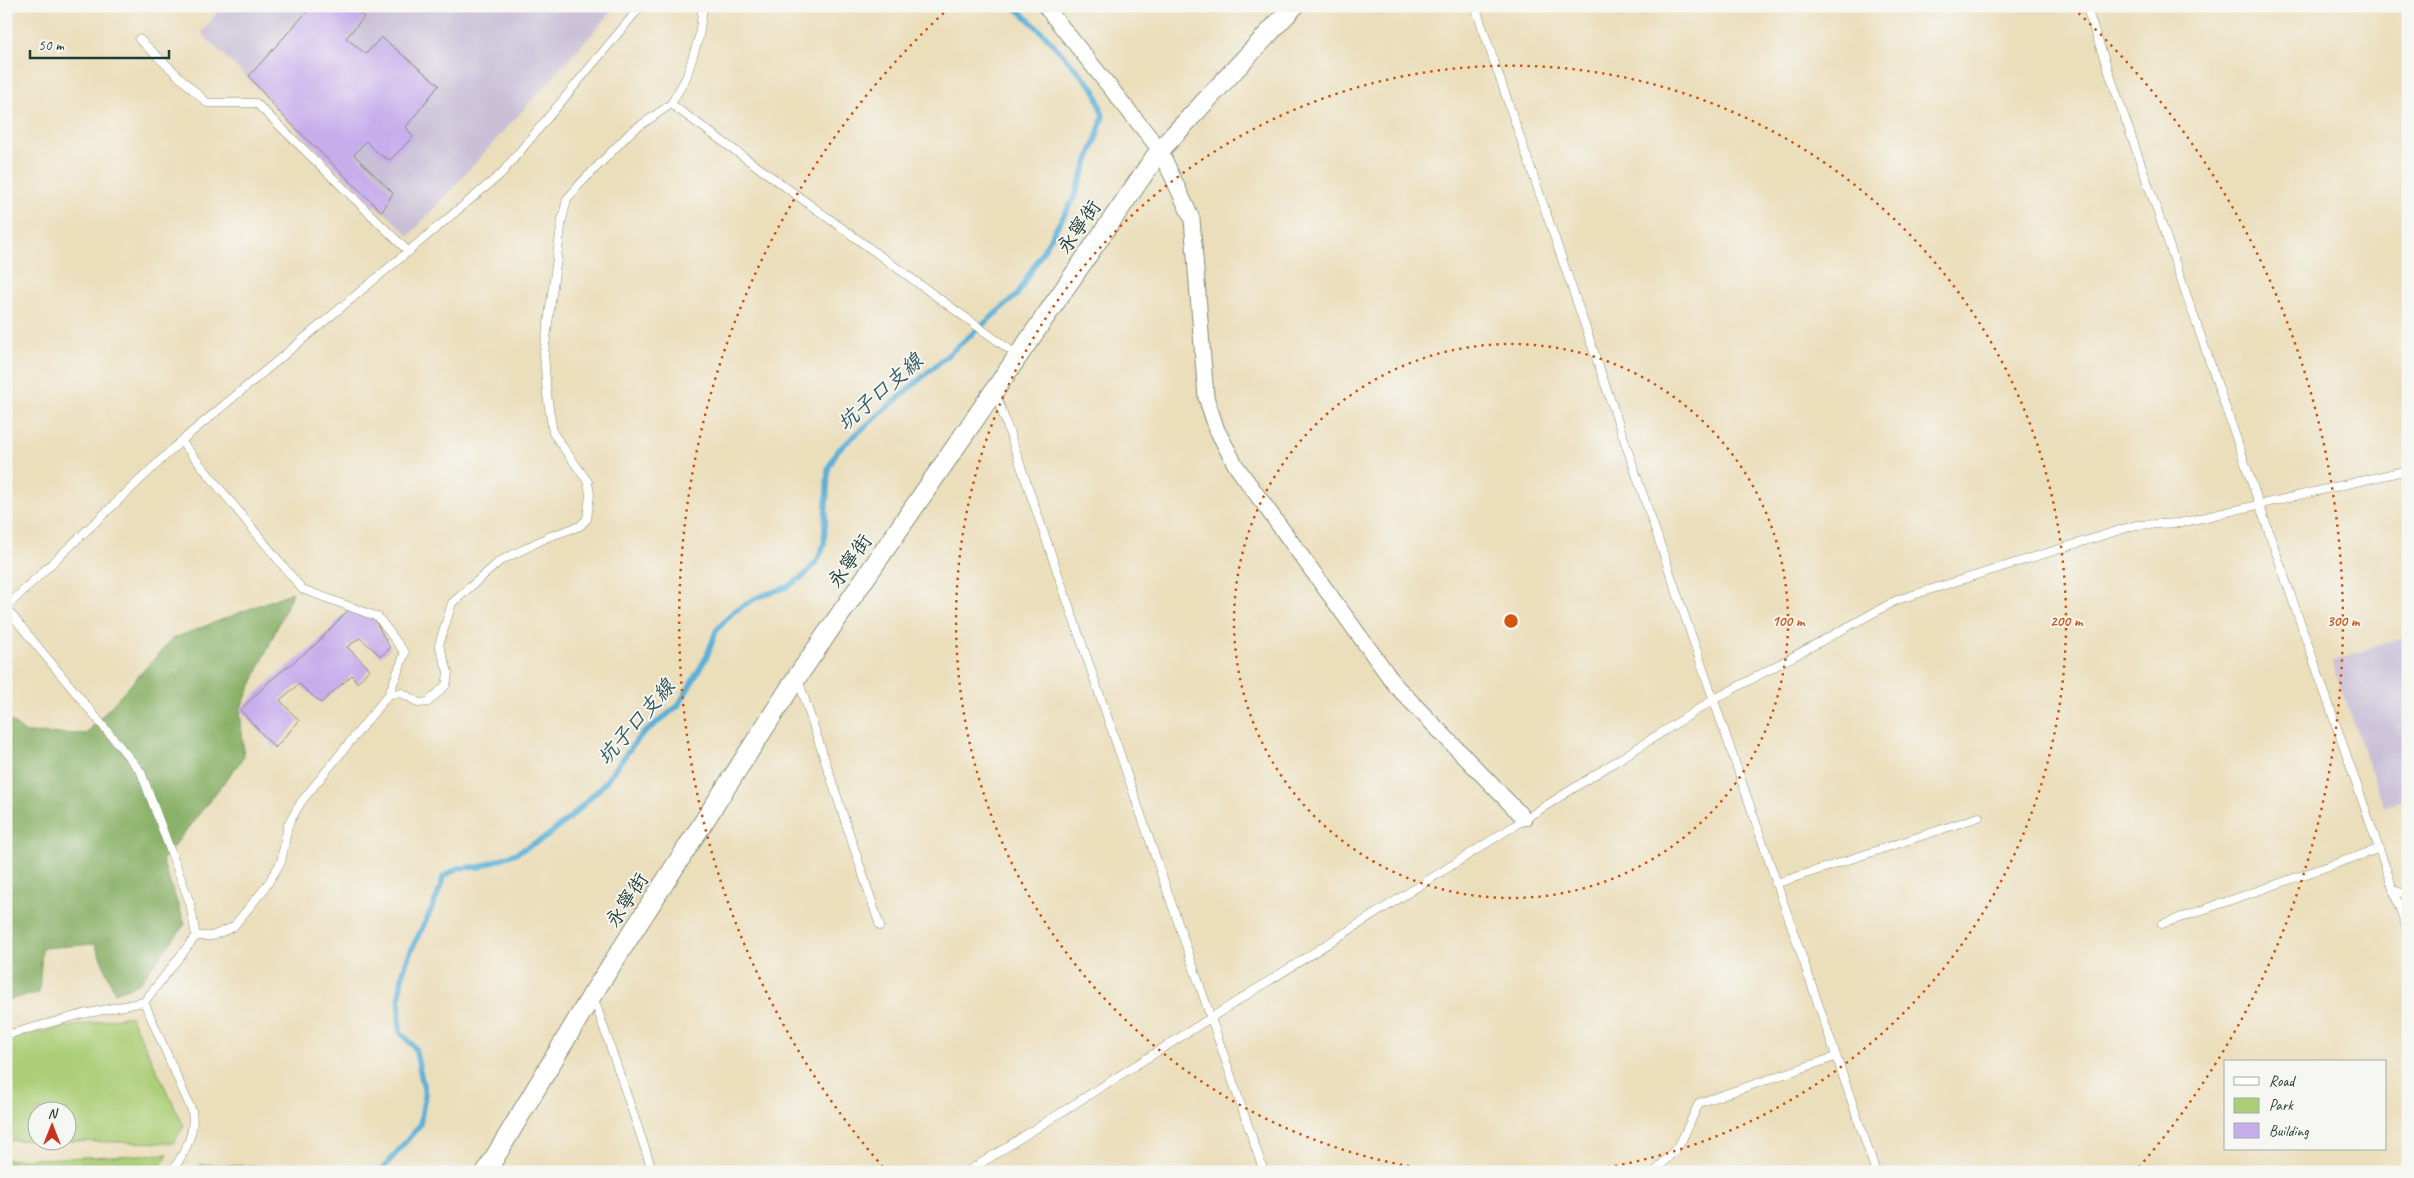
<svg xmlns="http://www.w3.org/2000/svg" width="2414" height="1178" viewBox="0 0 2414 1178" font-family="Caveat,'LXGW WenKai TC',sans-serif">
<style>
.industrial{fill:#c9bfd7}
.green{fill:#acce77;stroke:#668656;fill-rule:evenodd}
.forest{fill:#89b168;stroke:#54774e}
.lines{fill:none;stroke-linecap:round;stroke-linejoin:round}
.stream{stroke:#5bb0d7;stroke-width:5.5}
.building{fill:#c7adec}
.service-casing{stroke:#858e78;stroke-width:9}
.minor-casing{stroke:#858e78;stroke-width:17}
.tertiary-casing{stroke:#858e78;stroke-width:21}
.service{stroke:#fff;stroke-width:8}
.minor{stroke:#fff;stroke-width:15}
.tertiary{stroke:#fff;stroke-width:19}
.ring{fill:none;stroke:#d45610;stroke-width:2.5;stroke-dasharray:2.5 5}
.labels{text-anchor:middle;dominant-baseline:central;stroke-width:4;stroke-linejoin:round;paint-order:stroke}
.street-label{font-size:20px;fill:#1f3d34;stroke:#f6f6f2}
.water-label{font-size:21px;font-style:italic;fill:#2e5a5d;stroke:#f6f6f2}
.centre{fill:#d45610;stroke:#f6f6f2;stroke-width:2.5}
.ring-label{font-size:15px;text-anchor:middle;font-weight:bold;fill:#d45610;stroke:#f6f6f2;stroke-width:4;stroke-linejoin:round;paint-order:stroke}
</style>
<rect width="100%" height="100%" fill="#f6f6f2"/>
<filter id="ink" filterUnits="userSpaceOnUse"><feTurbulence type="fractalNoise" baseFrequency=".02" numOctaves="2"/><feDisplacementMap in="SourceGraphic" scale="10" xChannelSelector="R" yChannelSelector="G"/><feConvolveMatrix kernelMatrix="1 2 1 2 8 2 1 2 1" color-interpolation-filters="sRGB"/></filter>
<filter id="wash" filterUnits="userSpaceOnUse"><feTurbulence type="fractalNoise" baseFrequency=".0096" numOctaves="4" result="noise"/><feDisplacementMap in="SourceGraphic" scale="20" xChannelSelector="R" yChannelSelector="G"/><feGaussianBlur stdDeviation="1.12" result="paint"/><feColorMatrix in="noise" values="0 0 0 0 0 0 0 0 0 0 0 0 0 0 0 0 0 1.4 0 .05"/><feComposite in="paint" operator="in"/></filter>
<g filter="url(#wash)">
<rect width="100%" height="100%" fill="#ebdebb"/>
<!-- industrial -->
<g class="industrial">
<path d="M 222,6 L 617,6 L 409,236 L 201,33 Z"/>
<path d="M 2408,635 L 2408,798 L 2384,807 L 2332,662 Z"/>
</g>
<!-- green -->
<g class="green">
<path d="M 130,1016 L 184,1126 L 173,1143 L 6,1140 L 6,1038 ZM 38,1110 L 68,1110 L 68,1140 L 38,1140 Z"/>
<path d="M 168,1154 L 156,1172 L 6,1172 L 6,1160 Z"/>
<path d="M 201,1164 L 359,1171 L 196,1172 Z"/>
</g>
<!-- forest -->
<path class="forest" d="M 293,592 L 240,710 L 244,757 L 162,861 L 185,924 L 138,984 L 115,993 L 95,944 L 42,948 L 39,993 L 6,1000 L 6,717 L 26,733 L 86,734 L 172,639 Z"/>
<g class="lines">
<!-- stream -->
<path class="stream" d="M 380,1172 L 420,1125 L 425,1094 L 415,1048 L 400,1032 C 399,1009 398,985 406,963 C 417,933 436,908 443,877 L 458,868 L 480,867 L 516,853 L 546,837 L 573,815 L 603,785 L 639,737 L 678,706 L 707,656 L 716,631 L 733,612 L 756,598 L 787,587 L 804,576 L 817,561 L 824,545 L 828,469 L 837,451 L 1017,295 L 1073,200 L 1095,142 L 1103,116 L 1095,90 L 1043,33 L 1014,6"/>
</g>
<g id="blocks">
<!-- building -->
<g class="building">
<path d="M 312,6 L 352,6 L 364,17 L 346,38 L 366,54 L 381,37 L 439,85 L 406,127 L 413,137 L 390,160 L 380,155 L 366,141 L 354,155 L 393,193 L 382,212 L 278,111 L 249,76 Z"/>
<path d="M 351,607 L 372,615 L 390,648 L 381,656 L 360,638 L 347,647 L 370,669 L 357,683 L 352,675 L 321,703 L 299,684 L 280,700 L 299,721 L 275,748 L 240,710 L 271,680 L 315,645 Z"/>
</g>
</g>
</g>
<g filter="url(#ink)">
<use href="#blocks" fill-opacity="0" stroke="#858e78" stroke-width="1"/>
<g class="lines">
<!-- service casing -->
<g class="service-casing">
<g id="service">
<path d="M 1475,6 L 1876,1172"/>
<path d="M 2086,6 L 2408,932"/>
<path d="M 139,39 L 207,103 L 256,103 L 409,252"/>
<path d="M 671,104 L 1017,355"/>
<path d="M 995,391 L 1264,1172"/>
<path d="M 181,441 L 302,589 L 378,617 L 405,653 L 389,694"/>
<path d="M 6,607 L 181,441 L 501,174 L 641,6"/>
<path d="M 6,608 L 141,772 L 190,903 L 196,936"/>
<path d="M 798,679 L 880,926"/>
<path d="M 1775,884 L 1979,817"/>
<path d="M 2393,890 L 2408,895"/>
<path d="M 2162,924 L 2378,849"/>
<path d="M 593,996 L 653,1172"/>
<path d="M 6,1035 L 83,1014 L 144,1002"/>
<path d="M 172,1172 C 184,1152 196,1135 192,1111 L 144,1002 L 196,936 L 212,936 L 233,927 L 265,888 L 281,862 L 288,825 L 301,802 L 389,694 L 402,693 L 419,703 L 428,702 L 446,685 L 447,680 L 448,672 L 439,645 L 452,603 L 500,561 L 548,537 L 580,526 L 587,519 L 590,495 L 588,482 L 553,433 L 547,395 L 544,353 L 562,220 L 567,199 L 579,185 L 631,132 L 671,104 L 686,78 L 699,37 L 703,6"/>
<path d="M 967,1172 L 1713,700 L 1897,600 L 2136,525 L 2180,523 L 2408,470"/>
<path d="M 1655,1172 L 1680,1144 L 1699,1103 L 1835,1057"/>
</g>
</g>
<!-- minor casing -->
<g class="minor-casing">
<path id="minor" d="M 1045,6 L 1160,150 L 1192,219 L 1206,397 L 1217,430 L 1236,466 L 1396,686 L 1524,818"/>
</g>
<!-- tertiary casing -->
<g class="tertiary-casing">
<path id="tertiary" d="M 486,1172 L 592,995 L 797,677 L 1160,150 L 1294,6"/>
</g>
<!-- service -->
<use href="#service" class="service"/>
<!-- minor -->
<use href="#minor" class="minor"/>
<!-- tertiary -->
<use href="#tertiary" class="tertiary"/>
</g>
</g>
<!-- distance rings -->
<g class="ring">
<circle cx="1511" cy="621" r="277"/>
<path d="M1439 1171A555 555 0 1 1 1583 1171"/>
<path d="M883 1167A832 832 0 0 1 949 8M2073 8A832 832 0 0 1 2139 1167"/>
</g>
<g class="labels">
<!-- street labels -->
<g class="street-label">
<text transform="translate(1079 227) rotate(-55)">永寧街</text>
<text transform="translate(850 561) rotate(-55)">永寧街</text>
<text transform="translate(627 900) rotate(-57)">永寧街</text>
</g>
<!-- water labels -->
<g class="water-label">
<text transform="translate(880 392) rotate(-41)">坑子口支線</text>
<text transform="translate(636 722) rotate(-49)">坑子口支線</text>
</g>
</g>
<circle cx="1511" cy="621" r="8" class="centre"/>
<g class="ring-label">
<text x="1788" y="626">100 m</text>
<text x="2066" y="626">200 m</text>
<text x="2343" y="626">300 m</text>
</g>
<!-- margin -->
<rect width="2414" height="1178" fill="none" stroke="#f6f6f2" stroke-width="25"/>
<!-- legend -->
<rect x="2224" y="1060" width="162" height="90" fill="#f6f6f2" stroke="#a0aca6"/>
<rect x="2234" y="1077" width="25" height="8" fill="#ffffff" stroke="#a0aca6"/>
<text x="2269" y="1086" font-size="15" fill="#1f3d34">Road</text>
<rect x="2234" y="1098" width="25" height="15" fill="#acce77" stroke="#a0aca6"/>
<text x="2269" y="1110" font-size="15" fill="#1f3d34">Park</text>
<rect x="2234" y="1123" width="25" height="15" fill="#c7adec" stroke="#a0aca6"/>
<text x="2269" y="1136" font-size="15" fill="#1f3d34">Building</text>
<!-- north arrow -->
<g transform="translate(52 1126)"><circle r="24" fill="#f6f6f2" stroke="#a0aca6"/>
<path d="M0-4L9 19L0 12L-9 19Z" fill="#c8321e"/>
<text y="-8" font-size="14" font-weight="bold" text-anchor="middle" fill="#1f3d34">N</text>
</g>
<!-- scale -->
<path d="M30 50v8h139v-8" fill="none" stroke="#1f3d34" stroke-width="2.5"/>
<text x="38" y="50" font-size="15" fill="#1f3d34" stroke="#f6f6f2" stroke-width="4" paint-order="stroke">50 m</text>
</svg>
